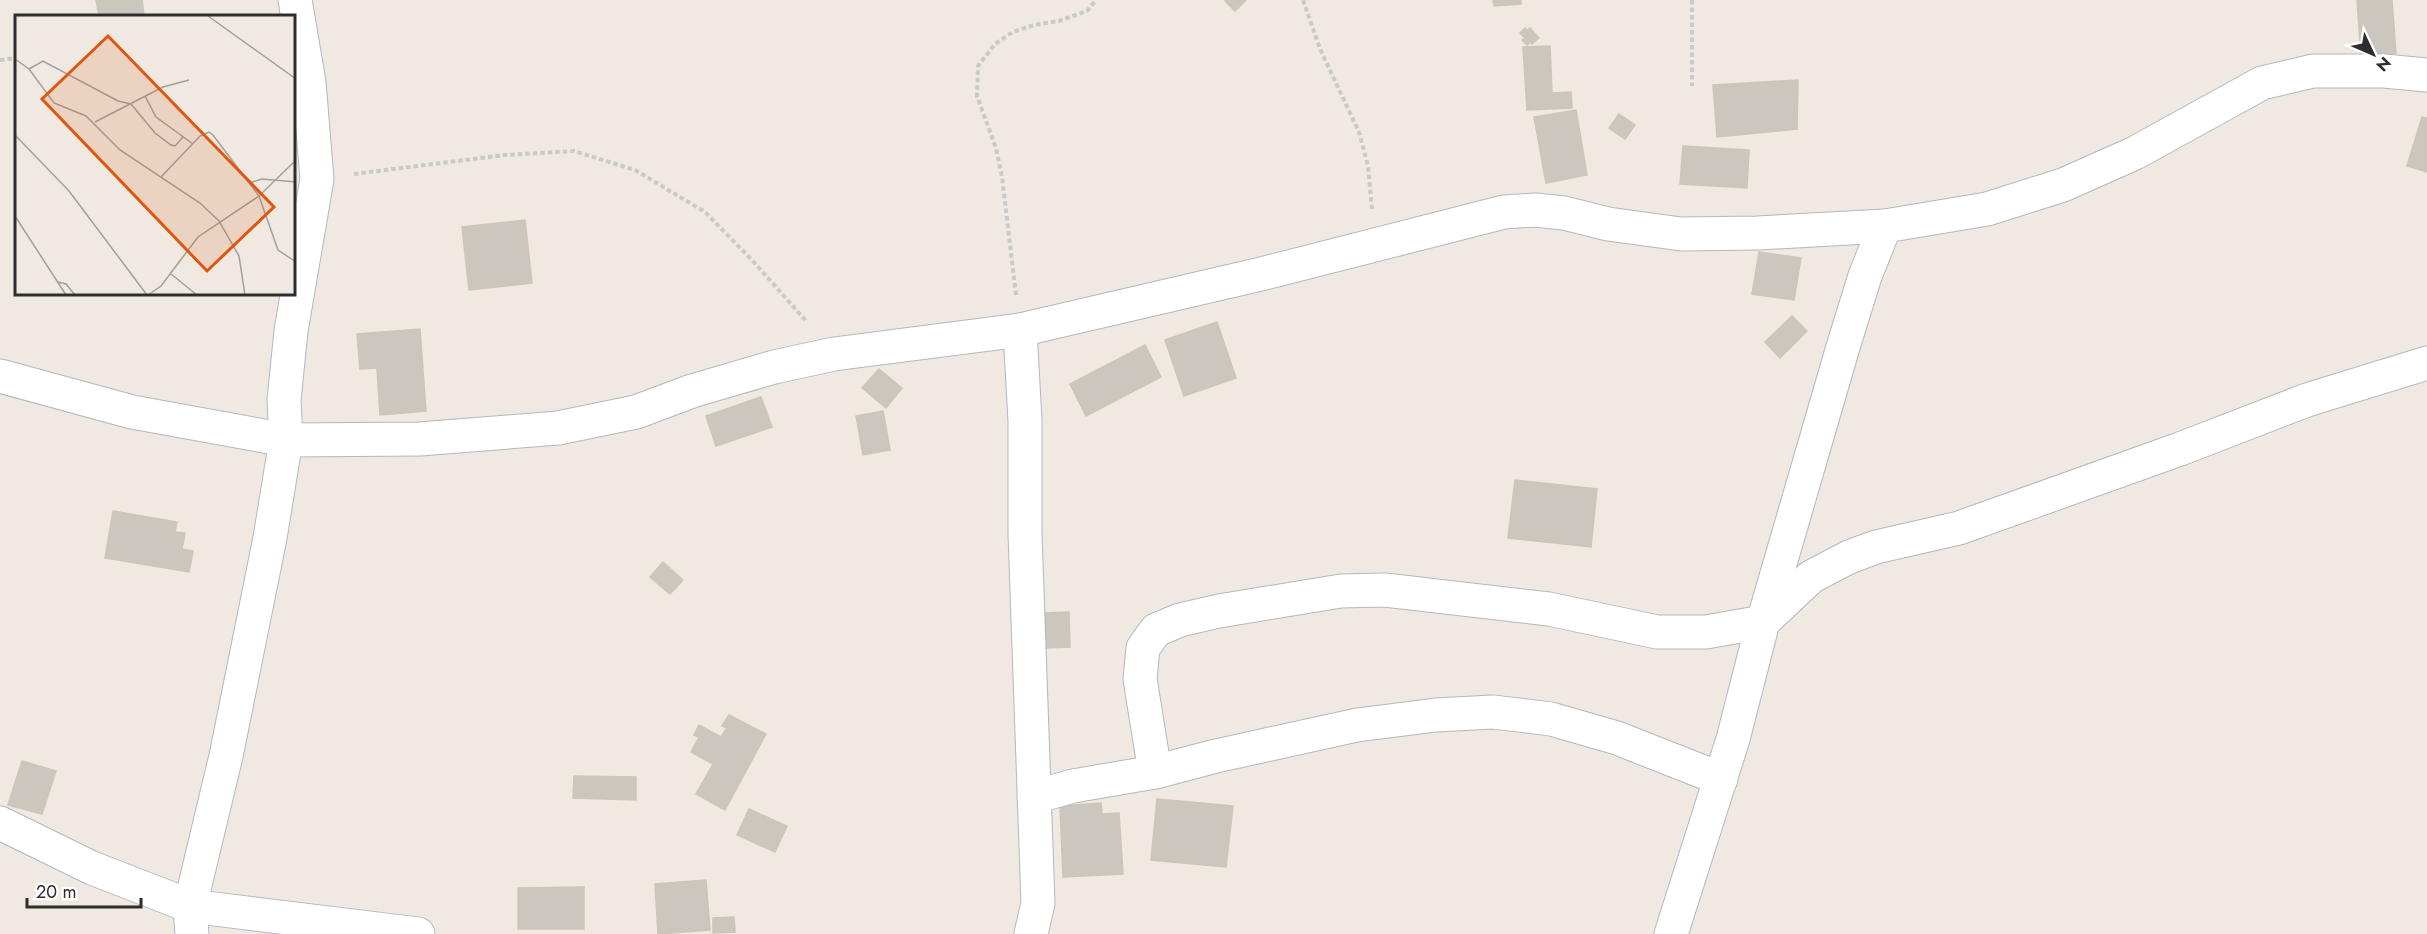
<svg xmlns="http://www.w3.org/2000/svg" width="2427" height="934" viewBox="0 0 2427 934" font-family="Jost,sans-serif">
<style>
.building{fill:#cbc7bf;stroke:#cbc5ba;stroke-width:1.5}
.lines{fill:none;stroke-linecap:round;stroke-linejoin:round}
.minor-casing{stroke:#b4b7c1;stroke-width:35}
.path{stroke:#c9c9c9;stroke-width:4;stroke-dasharray:4.5 3;stroke-linecap:butt}
.minor{stroke:#fff;stroke-width:33}
.inset-road{fill:none;stroke:#a29e99;stroke-width:1.5}
.view{fill:#df570e;fill-opacity:0.15;stroke:#df570e;stroke-width:3}
.inset-edge{fill:none;stroke:#2e2e2e;stroke-width:3}
</style>
<rect width="100%" height="100%" fill="#efe9e1"/>
<!-- building -->
<g class="building">
<path d="M 96,0 L 142,0 L 144,16 L 99,16 Z"/>
<path d="M 1227,0 L 1246,0 L 1235,11 L 1225,1 Z"/>
<path d="M 1493,0 L 1521,0 L 1521,4 L 1494,6 Z"/>
<path d="M 2357,0 L 2392,0 L 2396,53 L 2361,56 Z"/>
<path d="M 1525,28 L 1527,30 L 1530,28 L 1539,38 L 1532,44 L 1530,42 L 1527,45 L 1522,40 L 1525,38 L 1520,33 Z"/>
<path d="M 1550,46 L 1552,93 L 1571,92 L 1572,108 L 1527,110 L 1523,47 Z"/>
<path d="M 1798,80 L 1797,129 L 1717,137 L 1713,85 Z"/>
<path d="M 1576,110 L 1587,175 L 1546,183 L 1534,117 Z"/>
<path d="M 1619,114 L 1635,125 L 1625,139 L 1609,128 Z"/>
<path d="M 2422,117 L 2427,118 L 2427,172 L 2407,166 Z"/>
<path d="M 1683,146 L 1749,150 L 1747,188 L 1680,184 Z"/>
<path d="M 525,220 L 532,283 L 469,290 L 462,227 Z"/>
<path d="M 1759,252 L 1801,258 L 1794,300 L 1752,294 Z"/>
<path d="M 1792,316 L 1807,331 L 1780,358 L 1765,342 Z"/>
<path d="M 1217,322 L 1236,378 L 1184,396 L 1165,340 Z"/>
<path d="M 420,329 L 426,411 L 380,415 L 377,368 L 360,369 L 357,334 Z"/>
<path d="M 1145,345 L 1161,377 L 1086,416 L 1070,384 Z"/>
<path d="M 879,369 L 902,388 L 886,408 L 862,388 Z"/>
<path d="M 761,397 L 772,427 L 716,446 L 706,416 Z"/>
<path d="M 883,411 L 890,450 L 863,455 L 856,416 Z"/>
<path d="M 1515,480 L 1597,489 L 1591,547 L 1508,538 Z"/>
<path d="M 113,511 L 177,522 L 175,532 L 185,533 L 182,549 L 193,551 L 189,572 L 105,558 Z"/>
<path d="M 663,562 L 683,580 L 670,594 L 650,577 Z"/>
<path d="M 1069,612 L 1070,647 L 1045,648 L 1044,613 Z"/>
<path d="M 729,715 L 766,734 L 725,810 L 696,794 L 713,764 L 691,752 L 699,737 L 694,735 L 699,725 L 721,737 L 727,728 L 722,726 Z"/>
<path d="M 22,761 L 56,771 L 42,814 L 8,805 Z"/>
<path d="M 574,776 L 636,777 L 636,800 L 573,798 Z"/>
<path d="M 1157,799 L 1233,806 L 1226,867 L 1151,860 Z"/>
<path d="M 1101,803 L 1102,814 L 1119,813 L 1123,874 L 1063,877 L 1060,806 Z"/>
<path d="M 749,809 L 787,826 L 775,852 L 737,835 Z"/>
<path d="M 706,880 L 710,930 L 658,934 L 655,884 Z"/>
<path d="M 584,887 L 584,929 L 518,929 L 518,888 Z"/>
<path d="M 734,917 L 735,932 L 713,933 L 713,918 Z"/>
</g>
<g class="lines">
<!-- minor casing -->
<g class="minor-casing">
<g id="minor">
<path d="M 1020,330 L 1025,421 L 1025,534 L 1038,903 L 1031,934"/>
<path d="M 0,376 L 132,412 L 286,440 L 420,439 L 558,428 L 636,412 L 692,391 L 774,367 L 834,354 L 1020,330 L 1261,274 L 1504,212 L 1535,210 L 1564,213 L 1608,224 L 1681,234 L 1757,233 L 1885,226 L 1987,209 L 2063,185 L 2135,153 L 2262,83 L 2313,71 L 2384,71 L 2427,75"/>
<path d="M 1155,772 L 1140,679 L 1143,648 L 1156,630 L 1180,620 L 1219,611 L 1341,591 L 1385,590 L 1549,609 L 1657,632 L 1706,632 L 1763,622 L 1811,577 L 1849,557 L 1876,547 L 1959,528 L 2180,449 L 2307,400 L 2427,363"/>
<path d="M 1034,797 L 1073,786 L 1155,772 L 1216,756 L 1357,725 L 1436,715 L 1493,712 L 1551,719 L 1617,738 L 1721,779"/>
<path d="M 0,823 L 92,868 L 190,906 L 418,934"/>
<path d="M 192,934 L 190,906 L 226,756 L 270,538 L 286,440 L 284,400 L 291,331 L 317,179 L 309,82 L 295,0"/>
<path d="M 1671,934 L 1733,739 L 1763,622 L 1843,347 L 1865,276 L 1885,226"/>
</g>
</g>
<!-- path -->
<g class="path">
<path d="M 1303,0 L 1320,49 L 1359,132 L 1368,166 L 1372,209"/>
<path d="M 1692,0 L 1692,86"/>
<path d="M 0,60 L 16,58"/>
<path d="M 354,174 L 505,155 L 574,151 L 635,170 L 705,212 L 752,260 L 807,322"/>
<path d="M 1016,295 L 1002,177 L 996,148 L 977,96 L 978,66 L 995,44 L 1013,32 L 1034,25 L 1059,21 L 1087,11 L 1096,0"/>
</g>
<!-- minor -->
<use href="#minor" class="minor"/>
</g>
<!-- overview -->
<g transform="translate(15 15)">
<rect width="280" height="280" fill="#efe9e1"/>
<path class="inset-road" d="M 193,1 L 281,64M 0,44 L 14,54 L 39,88 L 71,101 L 105,135 L 185,188 L 204,206 L 224,241 L 230,280M 14,54 L 28,46 L 103,86 L 116,89 L 140,118 L 156,130 L 160,131 L 168,122M 130,81 L 141,102 L 178,129M 80,107 L 148,72 L 174,65M 0,120 L 54,176 L 132,280M 146,162 L 185,121 L 194,117 L 198,120 L 244,181 L 263,235 L 281,247M 234,168 L 247,164 L 281,167M 0,201 L 51,280M 156,259 L 182,280M 43,267 L 51,269 L 60,280M 133,280 L 146,271 L 183,222 L 244,181 L 281,145"/>
<path class="view" d="M 93,21 L 259,192 L 192,256 L 27,84 Z"/>
<rect width="280" height="280" class="inset-edge"/>
</g>
<!-- north arrow -->
<g transform="translate(2373 54) rotate(134)" stroke="#ffffff" stroke-width="4.5" paint-order="stroke">
<path d="M0-4.5L10 22L0 15L-10 22Z" fill="#2e2e2e"/>
<text y="-9" font-size="16" font-weight="bold" text-anchor="middle" fill="#2e2e2e">N</text>
</g>
<!-- scale -->
<path d="M27 898v9h114v-9" fill="none" stroke="#2e2e2e" stroke-width="3"/>
<text x="36" y="898" font-size="18" fill="#2e2e2e" stroke="#ffffff" stroke-width="4.5" paint-order="stroke">20 m</text>
</svg>
